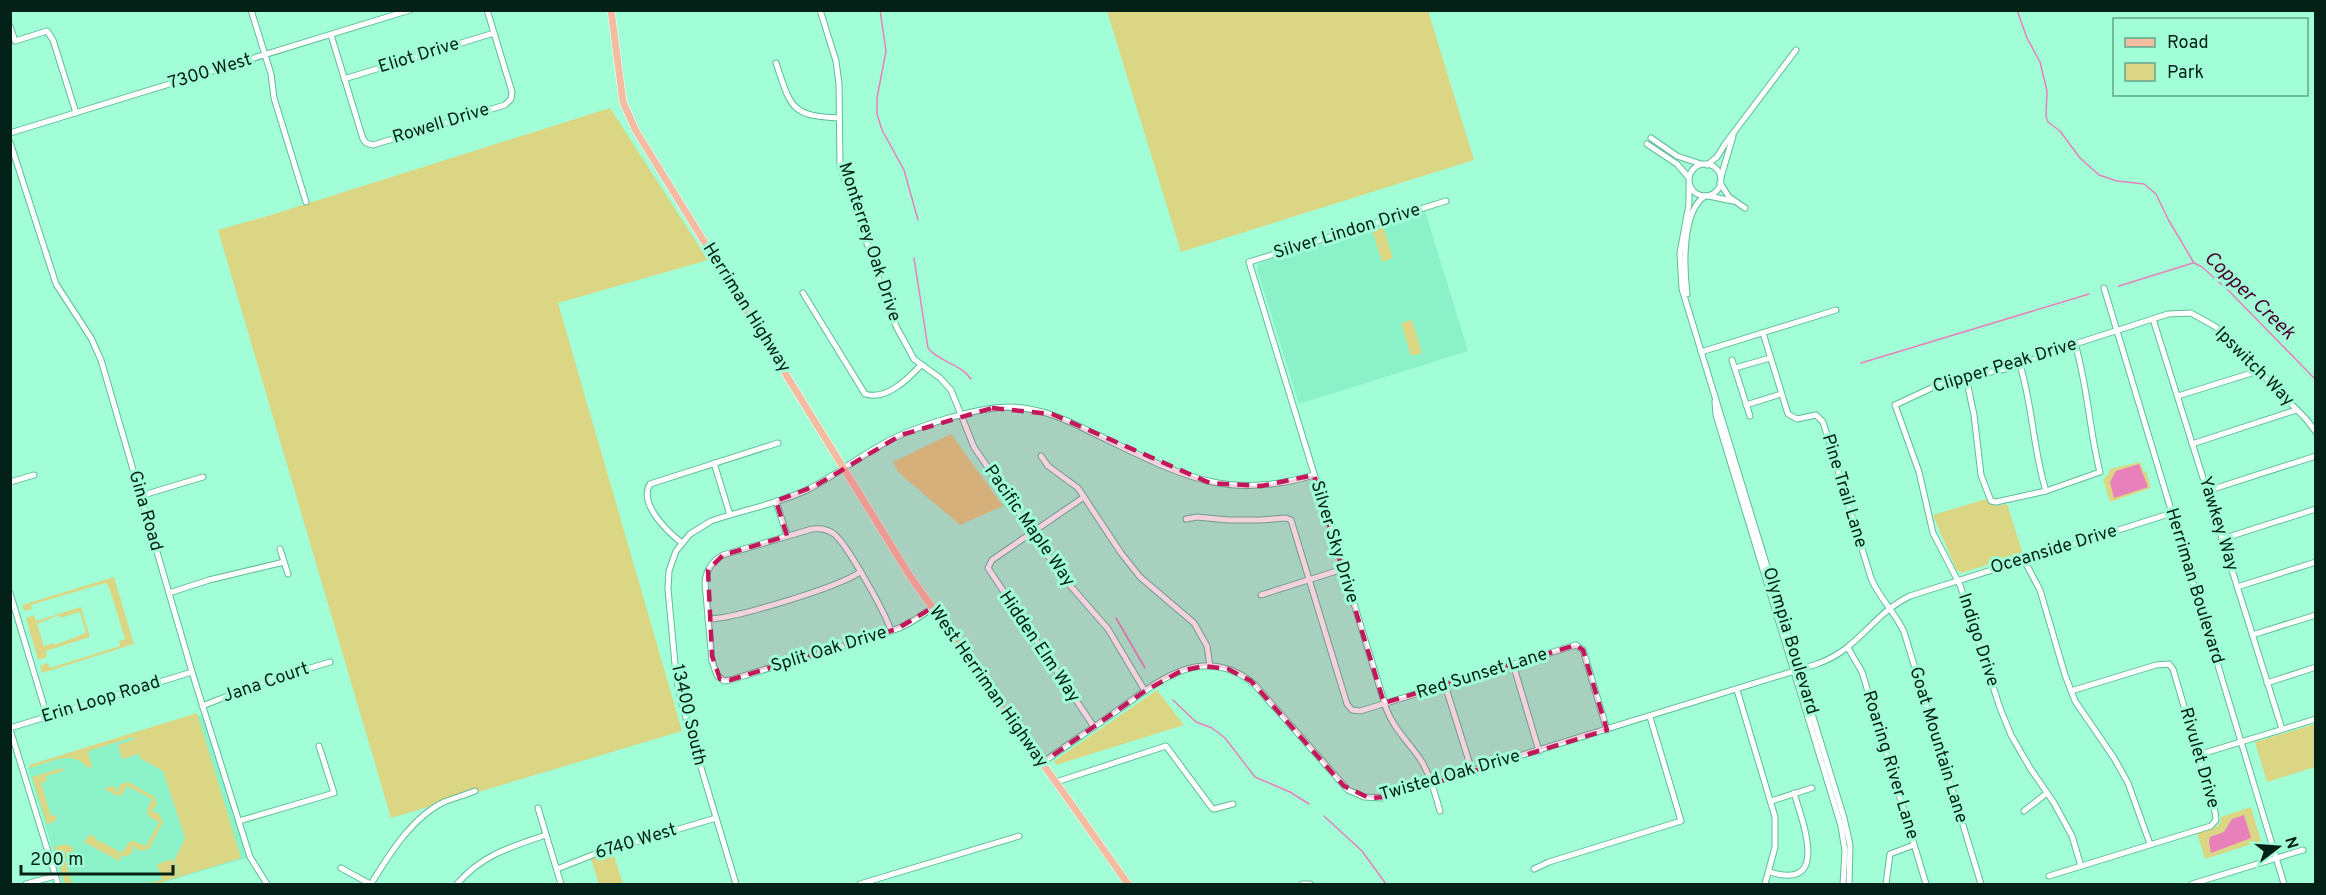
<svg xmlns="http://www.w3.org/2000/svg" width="2326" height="895" viewBox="0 0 2326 895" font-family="Overpass,sans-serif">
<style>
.built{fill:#8bf1c8}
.green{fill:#dad683;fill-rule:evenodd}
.water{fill:#e880bb}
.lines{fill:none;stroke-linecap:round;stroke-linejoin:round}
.stream{stroke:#e880bb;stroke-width:1.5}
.minor-casing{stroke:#5fbc98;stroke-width:7}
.major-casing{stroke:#fff;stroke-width:8}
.minor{stroke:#fff;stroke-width:5}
.major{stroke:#f5bca1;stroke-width:7}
.marked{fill:#c2185b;fill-opacity:0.2;stroke:#c2185b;stroke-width:4.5;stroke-dasharray:12 8;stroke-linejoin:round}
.labels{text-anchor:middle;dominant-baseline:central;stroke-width:6;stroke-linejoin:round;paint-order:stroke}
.street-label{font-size:18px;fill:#042117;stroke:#a1fed7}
.water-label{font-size:20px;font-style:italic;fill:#4c0b35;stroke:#a1fed7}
</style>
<rect width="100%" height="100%" fill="#a1fed7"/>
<!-- built -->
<g class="built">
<path d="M 1425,211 L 1468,351 L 1299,404 L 1257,269 L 1258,265 L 1263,262 Z"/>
<path d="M 205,714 L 250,857 L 158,884 L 63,884 L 28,768 Z"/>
</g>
<!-- green -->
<g class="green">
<path d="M 1107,11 L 1428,11 L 1474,160 L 1181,252 Z"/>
<path d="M 610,108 L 708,260 L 558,303 L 682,731 L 391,818 L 218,230 L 271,215 Z"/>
<path d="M 1383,226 L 1393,258 L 1382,262 L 1372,230 Z"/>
<path d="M 1412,320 L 1422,353 L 1411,356 L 1401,323 Z"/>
<path d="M 951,434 L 1003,506 L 960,525 L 898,472 L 893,462 Z"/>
<path d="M 2140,462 L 2144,472 L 2146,471 L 2151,488 L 2110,502 L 2103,479 L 2108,475 L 2110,469 Z"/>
<path d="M 1986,499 L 1994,506 L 2007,504 L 2023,554 L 1961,573 L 1956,569 L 1933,515 Z"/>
<path d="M 114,577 L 134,644 L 42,673 L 40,666 L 48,663 L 50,668 L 120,646 L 119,641 L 125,639 L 109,587 L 105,583 L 31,605 L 32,609 L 24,611 L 22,605 Z"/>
<path d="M 81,607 L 90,637 L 46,651 L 47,657 L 38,660 L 26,618 L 34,615 L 36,621 ZM 80,612 L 86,633 L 55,645 L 54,643 L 44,646 L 37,624 L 59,615 L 60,618 Z"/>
<path d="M 1157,690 L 1184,725 L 1056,765 L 1054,761 Z"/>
<path d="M 197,713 L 241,858 L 156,884 L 145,884 L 162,880 L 157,864 L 174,859 L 178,874 L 163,879 L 179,874 L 175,859 L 185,838 L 163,771 L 140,758 L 139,754 L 122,759 L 118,745 L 135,739 L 134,737 L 88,751 L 92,767 L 88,768 C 72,749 51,762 30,768 L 29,765 Z"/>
<path d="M 2315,724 L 2315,767 L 2267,782 L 2255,742 Z"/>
<path d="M 62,768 L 63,771 L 46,776 L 47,781 L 41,783 L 51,816 L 56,815 L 57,818 L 54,822 L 47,824 L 32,777 Z"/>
<path d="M 128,782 L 155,797 L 157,805 L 151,812 L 155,812 L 159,814 L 163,822 L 149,849 L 140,851 L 132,845 L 133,850 L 131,854 L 122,857 L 113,853 L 121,858 L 119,861 L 84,842 L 90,834 L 97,839 L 95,845 L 98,840 L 122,853 L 129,842 L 134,841 L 146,846 L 159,822 L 148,816 L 147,810 L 152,799 L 127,786 L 122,795 L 117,796 L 104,789 L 112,786 L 116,789 L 117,793 L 119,792 L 118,788 L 121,784 Z"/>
<path d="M 2251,807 L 2261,841 L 2205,859 L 2197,833 L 2215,828 L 2221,822 L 2221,817 Z"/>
<path d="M 66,844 L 74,848 L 71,853 L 67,851 L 65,855 L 68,857 L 65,858 L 72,884 L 65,884 L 54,847 Z"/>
<path d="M 613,852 L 623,884 L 599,884 L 591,859 Z"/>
</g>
<!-- water -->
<g class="water">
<path d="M 2139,464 L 2148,487 L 2114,498 L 2110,482 L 2116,471 Z"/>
<path d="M 2244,815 L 2251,838 L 2211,853 L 2209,842 L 2210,837 L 2224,832 L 2232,819 Z"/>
</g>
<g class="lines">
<!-- stream -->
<g class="stream">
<path d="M 880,10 L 886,51 L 877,98 L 877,114 L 882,130 L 904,170 L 918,220"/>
<path d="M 2017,10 L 2027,38 L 2040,62 L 2047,91 L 2046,117 L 2048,122 L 2060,131 L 2080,158 L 2099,175 L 2117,181 L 2144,184 L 2156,194 L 2168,219 L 2194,263 L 2202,267 L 2229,291 L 2316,380"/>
<path d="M 914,258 L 928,348 C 939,362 961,364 971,379"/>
<path d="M 2119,286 L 2193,263"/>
<path d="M 1861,363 L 2089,294"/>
<path d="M 1116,618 L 1145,668"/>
<path d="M 1173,700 L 1196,722 L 1212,728 L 1225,738 L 1255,777 L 1290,792 L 1309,804"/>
<path d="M 1324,816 L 1362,851 L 1386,884"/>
</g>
<!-- minor casing -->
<g class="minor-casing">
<g id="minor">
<path d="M 251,10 L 271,74 L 274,98 L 306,202"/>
<path d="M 820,10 L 836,61 L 839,84 L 840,166 L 877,272 L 883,296 L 897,328 L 914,359 L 940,378 L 951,390 L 974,447 L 1061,575 L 1108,629 L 1145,691"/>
<path d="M 10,26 L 15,41 L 47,31 L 53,40 L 76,113"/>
<path d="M 331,35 L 363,139 L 366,143 L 373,145 L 505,105 L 511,99 L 512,92 L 487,10"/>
<path d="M 776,63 C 791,107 790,116 839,118"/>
<path d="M 344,79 L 494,33"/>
<path d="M 10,133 L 410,10"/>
<path d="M 1651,138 L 1677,156 L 1701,164"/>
<path d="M 10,142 L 56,284 L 91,338 L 101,360 L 192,672 L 250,857 L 267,884"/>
<path d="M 1647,144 L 1677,164 L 1689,178"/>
<circle cx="1705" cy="180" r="16"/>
<path d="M 1707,165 L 1717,157 L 1725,144 L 1796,50"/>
<path d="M 1721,177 L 1733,136"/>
<path d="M 1720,183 L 1729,197 L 1745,208"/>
<path d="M 1689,185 L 1689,204 L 1680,253 L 1682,289 L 1844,818 L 1850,845 L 1849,884"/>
<path d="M 1708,196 L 1733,201"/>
<path d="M 2104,288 L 2284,884"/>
<path d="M 803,293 L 865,394 C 886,401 908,379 921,365"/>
<path d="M 1687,294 C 1684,269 1681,212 1705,196"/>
<path d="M 2153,319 L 2282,729"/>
<path d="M 1763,333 L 1788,414 L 1797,419 L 1816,415 L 1823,422 L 1871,578 C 1879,598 1895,612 1904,632 L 1981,884"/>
<path d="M 1701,352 L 1836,310"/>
<path d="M 1732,360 L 1750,416"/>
<path d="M 2020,365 C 2033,407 2033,450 2046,491"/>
<path d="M 1735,368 L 1770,358"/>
<path d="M 1966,377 L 1974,415 L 1981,475 L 1991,501 L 1996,502 L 2046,491 L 2100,472 C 2089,430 2088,386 2075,344"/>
<path d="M 2178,396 L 2258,371"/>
<path d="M 1715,401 L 1716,415 L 1841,826 L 1845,851 L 1843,884"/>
<path d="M 1746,405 L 1781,394"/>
<path d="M 2192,444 L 2296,410"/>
<path d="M 1041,456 L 1048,466 L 1078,488 L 1121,553 L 1140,577 L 1194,623 L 1207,646 L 1210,666"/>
<path d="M 714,463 L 730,515"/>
<path d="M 10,482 L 34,475"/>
<path d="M 2207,491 L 2316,456"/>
<path d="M 140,496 L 203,477"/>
<path d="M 1084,497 L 992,560 L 988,568 L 1094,727"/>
<path d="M 776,501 L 787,536"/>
<path d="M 1186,519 L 1197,517 L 1228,520 L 1261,520 L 1286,518 L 1291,520 L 1347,704 L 1352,710 L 1360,711 L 1576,645 L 1583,650 L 1607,730"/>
<path d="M 2222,539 L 2316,509"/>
<path d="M 682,543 C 668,532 638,504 650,484 L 778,443"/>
<path d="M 280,549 L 288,574"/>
<path d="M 2024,560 L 2040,590 L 2065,675 L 2075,701 L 2114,758 L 2128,783 L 2150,844"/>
<path d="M 2237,587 L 2316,562"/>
<path d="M 10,593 L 47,716"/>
<path d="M 169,593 L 209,580 L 284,562"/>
<path d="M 1261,595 L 1343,569"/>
<path d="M 708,619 C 734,619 839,587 860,572"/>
<path d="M 891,631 C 886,614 847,544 834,534 C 828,529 820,528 812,529 L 723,555 C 712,561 706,570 705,583 L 712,661 L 717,675 L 724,681 L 730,680 L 891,631 C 907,626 919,617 932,608"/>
<path d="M 2252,635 L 2316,615"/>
<path d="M 1848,648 L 1862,672 L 1926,884"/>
<path d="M 1513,664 L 1539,751"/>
<path d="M 2267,683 L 2316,667"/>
<path d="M 1445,685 L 1472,771"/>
<path d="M 1737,690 L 1775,817 L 1775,847 L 1765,884"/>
<path d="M 202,706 L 259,684 L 330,662"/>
<path d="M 10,728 L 192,672"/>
<path d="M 10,729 L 58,884"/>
<path d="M 2198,755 L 2316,719"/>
<path d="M 1042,763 C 1067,745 1093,728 1118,710 C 1141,694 1167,672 1195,667 C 1217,663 1239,670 1255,685 L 1348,790 L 1364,797 L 1383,798 L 1817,664 C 1860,649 1872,614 1910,596 L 2172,513"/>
<path d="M 1056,782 L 1166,746 L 1212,808 L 1214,809 L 1233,804"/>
<path d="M 1771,801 L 1812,788"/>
<path d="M 538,808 L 561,884"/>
<path d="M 1440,811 C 1435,794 1431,777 1422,762 C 1410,743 1394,730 1386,708 L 1249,262 L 1446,201"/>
<path d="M 2024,811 L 2047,793"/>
<path d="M 239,821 L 334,793 L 319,746"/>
<path d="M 2081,866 L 2072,836 L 2054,803 L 2030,768 L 2011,735 L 2000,708 L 1960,585 L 1933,533 L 1919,472 L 1895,405 L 1940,384 L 1975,375 L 2011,368 L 2075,344 L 2168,314 L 2191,313 L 2216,327 L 2306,419 L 2316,432"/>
<path d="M 341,868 L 370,884"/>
<path d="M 557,869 L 595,854 L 716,818"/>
<path d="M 1534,869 L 1549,862 L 1681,821 L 1650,717"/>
<path d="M 1770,872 C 1830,891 1803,823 1794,793"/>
<path d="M 2049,876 L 2211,826 L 2216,820 L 2215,812 L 2173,669 L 2169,664 L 2156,665 L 2071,691"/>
<path d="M 26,884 L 55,876"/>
<path d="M 371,884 C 388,856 412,817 444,802 C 454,798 465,795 475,791"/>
<path d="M 457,884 C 482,855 510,847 546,835"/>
<path d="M 736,884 L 681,701 L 676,675 L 668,589 L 669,571 L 676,551 L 690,534 L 711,521 C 743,510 777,504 807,490 C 833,477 856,459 881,445 C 912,427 976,407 1011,407 C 1041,408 1067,420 1093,433 C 1174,471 1222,503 1314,475"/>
<path d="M 860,884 L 1019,836"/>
<path d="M 1302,884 L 1310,884"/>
<path d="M 1886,884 L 1890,854 L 1914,845"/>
<path d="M 2192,884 L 2303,850"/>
</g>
</g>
<!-- major casing -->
<g class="major-casing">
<path id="major" d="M 611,10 L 623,102 L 636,131 L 910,576 L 1128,884"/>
</g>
<!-- minor -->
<use href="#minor" class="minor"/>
<!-- major -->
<use href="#major" class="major"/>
</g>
<!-- marked area -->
<path class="marked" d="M 992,408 L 1052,414 L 1210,483 L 1261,486 L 1314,475 L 1384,703 L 1576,645 L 1583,650 L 1607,730 L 1388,797 L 1369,798 L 1344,786 L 1251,681 L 1228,669 L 1204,666 L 1181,671 L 1145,691 L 1042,763 L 932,608 L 897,629 L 730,680 L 720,679 L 712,656 L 708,570 L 723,555 L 787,536 L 776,501 L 815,486 L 901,435 Z"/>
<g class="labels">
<!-- street labels -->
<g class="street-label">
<text transform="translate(419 56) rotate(-17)">Eliot Drive</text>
<text transform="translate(210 72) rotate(-17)">7300 West</text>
<text transform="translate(441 124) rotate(-17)">Rowell Drive</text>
<text transform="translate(1347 232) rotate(-17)">Silver Lindon Drive</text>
<text transform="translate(869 242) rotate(72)">Monterrey Oak Drive</text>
<text transform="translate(746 308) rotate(58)">Herriman Highway</text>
<text transform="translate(2005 366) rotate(-17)">Clipper Peak Drive</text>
<text transform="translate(2254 367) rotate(45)">Ipswitch Way</text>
<text transform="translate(1844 491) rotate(73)">Pine Trail Lane</text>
<text transform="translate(145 511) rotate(74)">Gina Road</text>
<text transform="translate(2218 524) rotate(73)">Yawkey Way</text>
<text transform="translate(1029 526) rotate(55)">Pacific Maple Way</text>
<text transform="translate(1334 542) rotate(73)">Silver Sky Drive</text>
<text transform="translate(2054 550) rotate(-17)">Oceanside Drive</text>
<text transform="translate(2194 586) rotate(73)">Herriman Boulevard</text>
<text transform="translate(1978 640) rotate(72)">Indigo Drive</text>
<text transform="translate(1790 641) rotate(73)">Olympia Boulevard</text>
<text transform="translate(1039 647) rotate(56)">Hidden Elm Way</text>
<text transform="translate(829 650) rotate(-17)">Split Oak Drive</text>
<text transform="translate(1482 674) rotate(-17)">Red Sunset Lane</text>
<text transform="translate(266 683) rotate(-19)">Jana Court</text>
<text transform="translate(988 687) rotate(55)">West Herriman Highway</text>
<text transform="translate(101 700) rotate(-17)">Erin Loop Road</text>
<text transform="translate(688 715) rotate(77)">13400 South</text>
<text transform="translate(1938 745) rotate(73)">Goat Mountain Lane</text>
<text transform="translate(2199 758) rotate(74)">Rivulet Drive</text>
<text transform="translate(1890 765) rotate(73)">Roaring River Lane</text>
<text transform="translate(1450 776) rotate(-16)">Twisted Oak Drive</text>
<text transform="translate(636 842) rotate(-17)">6740 West</text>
</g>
<!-- water labels -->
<g class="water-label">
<text transform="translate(2249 296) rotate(44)">Copper Creek</text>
</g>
</g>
<!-- border -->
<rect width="2326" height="895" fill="none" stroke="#042117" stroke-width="24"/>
<!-- legend -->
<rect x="2113" y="18" width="195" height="78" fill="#a1fed7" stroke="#62a68a" stroke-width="1.5"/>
<rect x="2125" y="38" width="30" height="9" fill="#f5bca1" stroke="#62a68a" stroke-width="1.5"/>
<text x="2167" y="48" font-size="18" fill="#042117">Road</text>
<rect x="2125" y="63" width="30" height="18" fill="#dad683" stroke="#62a68a" stroke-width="1.5"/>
<text x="2167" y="78" font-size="18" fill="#042117">Park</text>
<!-- north arrow -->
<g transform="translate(2278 847) rotate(73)" stroke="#a1fed7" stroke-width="4.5" paint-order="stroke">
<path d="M0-4.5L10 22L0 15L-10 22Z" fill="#042117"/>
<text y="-9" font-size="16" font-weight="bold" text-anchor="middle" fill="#042117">N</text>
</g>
<!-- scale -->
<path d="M21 865v9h152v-9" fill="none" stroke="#042117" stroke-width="3"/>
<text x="30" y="865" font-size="18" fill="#042117" stroke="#a1fed7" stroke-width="4.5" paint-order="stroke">200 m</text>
</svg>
